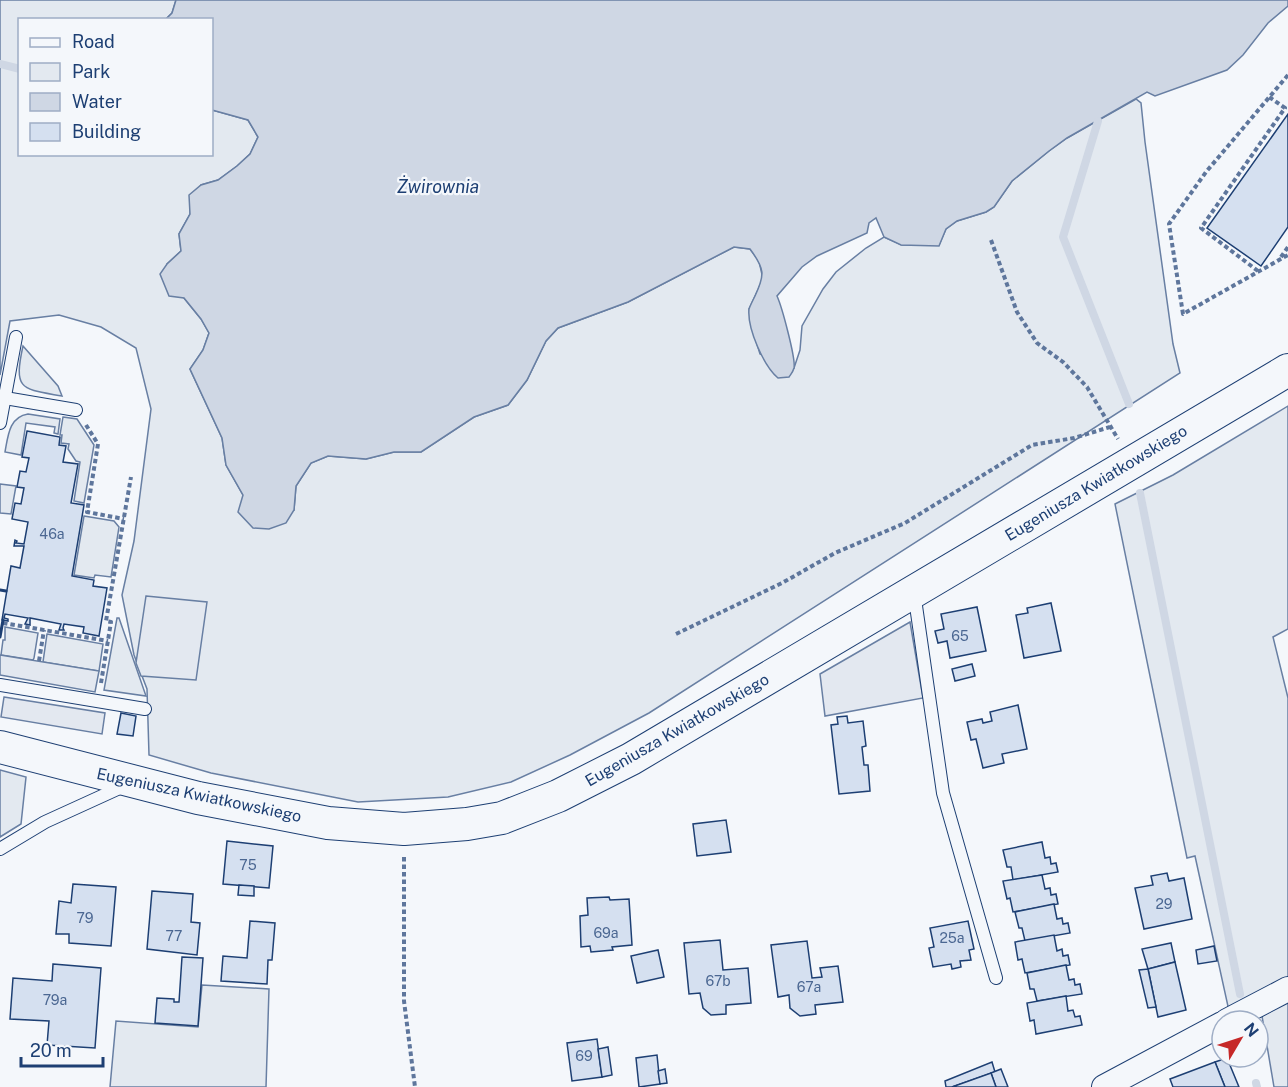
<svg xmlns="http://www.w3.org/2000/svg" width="1288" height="1087" viewBox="0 0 1288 1087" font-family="'Public Sans',sans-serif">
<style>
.green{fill:#e3e9f0;stroke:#687fa3;stroke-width:1.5}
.parking{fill:#e3e8f0;stroke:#687fa3;stroke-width:1.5}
.water{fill:#cfd7e4;stroke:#687fa3;stroke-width:1.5}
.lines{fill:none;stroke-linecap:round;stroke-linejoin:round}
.stream{stroke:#cfd7e4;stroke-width:8}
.building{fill:#d5e0f0;stroke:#1d3f73;stroke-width:1.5}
.service-casing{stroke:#1d3f73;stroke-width:14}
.minor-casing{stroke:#1d3f73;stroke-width:26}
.tertiary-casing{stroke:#1d3f73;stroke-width:34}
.path{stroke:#5e769c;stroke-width:4;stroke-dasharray:4.5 3;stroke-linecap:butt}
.service{stroke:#f4f7fb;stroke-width:12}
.minor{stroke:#f4f7fb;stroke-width:24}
.tertiary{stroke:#f4f7fb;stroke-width:32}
.wall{stroke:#1d3f73;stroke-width:3}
.labels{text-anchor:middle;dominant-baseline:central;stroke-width:4.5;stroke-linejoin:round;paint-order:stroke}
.number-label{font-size:14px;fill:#4b6792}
.street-label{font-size:16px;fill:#1d3f73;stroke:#f4f7fb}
.water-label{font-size:18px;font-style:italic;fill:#1d3f73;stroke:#f4f7fb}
</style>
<rect width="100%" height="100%" fill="#f4f7fb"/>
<!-- green -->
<g class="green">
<path d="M 0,0 L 176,0 L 172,13 L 166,19 L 20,20 L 20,154 L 212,154 L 212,110 L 248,120 L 258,137 L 250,154 L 237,166 L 218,180 L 201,185 L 191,201 L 190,214 L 179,234 L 181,251 L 167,264 L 184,298 L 201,319 L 209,333 L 203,350 L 190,369 L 222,438 L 226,465 L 243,495 L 294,510 L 296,486 L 311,463 L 328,456 L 366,459 L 394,452 L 421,452 L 474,417 L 508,405 L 527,380 L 546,341 L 558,328 L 628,302 L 734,247 L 750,249 L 759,261 L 763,279 L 749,309 L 753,331 L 760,354 L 794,368 L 800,350 L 802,326 L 823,289 L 836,272 L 866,248 L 884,237 L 902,245 L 939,245 L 946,229 L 957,221 L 986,212 L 994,207 L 1012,181 L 1049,151 L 1067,138 L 1136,99 L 1141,103 L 1145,142 L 1173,344 L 1180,373 L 649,713 L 570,755 L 511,782 L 448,797 L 358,802 L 211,773 L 149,755 L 147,689 L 134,655 L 122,595 L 134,541 L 151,409 L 136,348 L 101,327 L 59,315 L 10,321 L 0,375 Z"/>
<path d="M 23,346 L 58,386 L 62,396 C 22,389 13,391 23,346 Z"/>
<path d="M 1288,406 L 1288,629 L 1273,637 L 1288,698 L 1288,980 L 1229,1011 L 1195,856 L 1187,858 L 1115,504 L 1173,475 Z"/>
<path d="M 28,414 L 60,419 L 58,434 L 54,433 L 55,427 L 26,423 L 21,455 L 5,452 C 8,436 9,417 28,414 Z"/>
<path d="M 63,417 L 77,419 L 94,445 L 84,503 L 74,501 L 80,462 L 76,461 L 68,449 L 69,444 L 61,443 L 62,435 L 60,435 Z"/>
<path d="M 0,484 L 16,486 L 11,514 L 0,513 Z"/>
<path d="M 84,516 L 114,521 L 119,527 L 111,577 L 95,575 L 94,578 L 74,575 Z"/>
<path d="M 117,618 L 119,618 L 146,696 L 104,690 Z"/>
<path d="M 5,627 L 38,633 L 34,658 L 33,660 L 1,655 L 3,640 L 5,640 Z"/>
<path d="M 47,634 L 103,644 L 99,671 L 43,662 Z"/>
<path d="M 0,770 L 26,777 L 21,824 L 0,837 Z"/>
<path d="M 202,985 L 269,989 L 266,1087 L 110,1087 L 116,1021 L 198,1027 Z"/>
<path d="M 1288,1002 L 1288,1087 L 1274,1087 L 1262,1016 Z"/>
</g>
<!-- parking -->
<g class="parking">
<path d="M 146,596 L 207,602 L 196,680 L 141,676 L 136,663 Z"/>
<path d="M 910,622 L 923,698 L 825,716 L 820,674 Z"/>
<path d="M 0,655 L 99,671 L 95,692 L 0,675 Z"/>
<path d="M 4,697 L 105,713 L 102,734 L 1,717 Z"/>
</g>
<!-- water -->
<path class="water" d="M 176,0 L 1288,0 L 1288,6 L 1268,23 L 1243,55 L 1227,70 L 1155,96 L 1147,92 L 1067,138 L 1049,151 L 1012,181 L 994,207 L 986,212 L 957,221 L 946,229 L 939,246 L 901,245 L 884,237 L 876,218 L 869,223 L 867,233 L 817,256 L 802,267 L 777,296 C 782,307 796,359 794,368 C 793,372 791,374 789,377 L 778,378 C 764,366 747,329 749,309 C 750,306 753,300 755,296 C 765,275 765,269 750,249 L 734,247 L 628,302 L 558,328 L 546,341 L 527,380 L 508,405 L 474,417 L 421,452 L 394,452 L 366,459 L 328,456 L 311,463 L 296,486 L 294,510 L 286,523 L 269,529 L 253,528 L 238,512 L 243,495 L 226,465 L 222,438 L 190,369 L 203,350 L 209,333 L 201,319 L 184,298 L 169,296 L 160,274 L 167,264 L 181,251 L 179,234 L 190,214 L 189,195 L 201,185 L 218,180 L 237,166 L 250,154 L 258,137 L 248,120 L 212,110 L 212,20 L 166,19 L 172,13 Z"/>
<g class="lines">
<!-- stream -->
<g class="stream">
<path d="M 0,64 L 20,69"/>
<path d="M 1098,121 L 1063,237 L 1129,404"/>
<path d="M 1140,493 L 1240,994"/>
<path d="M 1256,1083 L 1257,1087"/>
</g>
</g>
<!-- building -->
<g class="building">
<path d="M 1288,114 L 1288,227 L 1261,266 L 1207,228 Z"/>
<path d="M 27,431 L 60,437 L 59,445 L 66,446 L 63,462 L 78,464 L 71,503 L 84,505 L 72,576 L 94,580 L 93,586 L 107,588 L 99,636 L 83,633 L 84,627 L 64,624 L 63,628 L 64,630 L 59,630 L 61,624 L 30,618 L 30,625 L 25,624 L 28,618 L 5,614 L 4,618 L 8,619 L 8,621 L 2,620 L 11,566 L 20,568 L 24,546 L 14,546 L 15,540 L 17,541 L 16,543 L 24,544 L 28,522 L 12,519 L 15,503 L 21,504 L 24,488 L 17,487 L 20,471 L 26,472 L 29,458 L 22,457 Z"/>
<path d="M 1051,603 L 1061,651 L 1024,658 L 1016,615 L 1028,613 L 1027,608 Z"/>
<path d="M 977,607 L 986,651 L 950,658 L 947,641 L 938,643 L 935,631 L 944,629 L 941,614 Z"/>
<path d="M 972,664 L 975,676 L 955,681 L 952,669 Z"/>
<path d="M 1018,705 L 1027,749 L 1002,754 L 1004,763 L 983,768 L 976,739 L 971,740 L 967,722 L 982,719 L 983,723 L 992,721 L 990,712 Z"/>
<path d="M 121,713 L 136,716 L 133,736 L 117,734 Z"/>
<path d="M 847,716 L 848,723 L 863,721 L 866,746 L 862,747 L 864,765 L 868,765 L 870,791 L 839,794 L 831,725 L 838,724 L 837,717 Z"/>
<path d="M 726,820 L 731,852 L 697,856 L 693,824 Z"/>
<path d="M 227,841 L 273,846 L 269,888 L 223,884 Z"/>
<path d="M 1042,842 L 1045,858 L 1050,857 L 1051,864 L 1056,863 L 1058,872 L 1013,880 L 1011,867 L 1007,867 L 1003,850 Z"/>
<path d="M 1167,873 L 1169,881 L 1184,878 L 1192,919 L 1144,929 L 1135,888 L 1153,885 L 1151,876 Z"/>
<path d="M 1042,875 L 1045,889 L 1050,888 L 1051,895 L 1056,894 L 1058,904 L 1013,912 L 1010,898 L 1007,899 L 1003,881 Z"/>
<path d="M 73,884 L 116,887 L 111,946 L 69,943 L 69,934 L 56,934 L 59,901 L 71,903 Z"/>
<path d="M 239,885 L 254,886 L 254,896 L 238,895 Z"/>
<path d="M 152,891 L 193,894 L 191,922 L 200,923 L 197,955 L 147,949 Z"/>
<path d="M 609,897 L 610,900 L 629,899 L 632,945 L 612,947 L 613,950 L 591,952 L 590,946 L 581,947 L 580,916 L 588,915 L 587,898 Z"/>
<path d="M 1054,904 L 1057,919 L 1062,918 L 1063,924 L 1068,923 L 1070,933 L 1025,941 L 1022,928 L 1019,928 L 1015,912 Z"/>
<path d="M 250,921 L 275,923 L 272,960 L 268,960 L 267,984 L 221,981 L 223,956 L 247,958 Z"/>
<path d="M 968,921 L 974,949 L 969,950 L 971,960 L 960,961 L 961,967 L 952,969 L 951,964 L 933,967 L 929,948 L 934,947 L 930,928 Z"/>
<path d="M 1054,935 L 1057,951 L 1062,949 L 1063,956 L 1068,955 L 1070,965 L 1025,973 L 1022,959 L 1018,960 L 1015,942 Z"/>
<path d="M 720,940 L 723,970 L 748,968 L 751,1003 L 726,1005 L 726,1014 L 711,1015 L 703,1008 L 700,993 L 689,994 L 684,943 Z"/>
<path d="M 807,941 L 812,978 L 822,977 L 820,968 L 838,966 L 843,1002 L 815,1005 L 816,1014 L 800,1016 L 790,1008 L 789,995 L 778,997 L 771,945 Z"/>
<path d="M 1171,943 L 1175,962 L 1148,969 L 1142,949 Z"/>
<path d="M 1214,946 L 1217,961 L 1198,964 L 1196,950 Z"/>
<path d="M 658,950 L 664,977 L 637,983 L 631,956 Z"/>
<path d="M 182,957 L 203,958 L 198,1026 L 155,1023 L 157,998 L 174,999 L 174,1002 L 179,1002 Z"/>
<path d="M 1175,962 L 1186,1010 L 1158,1017 L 1148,969 Z"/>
<path d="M 53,964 L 101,968 L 95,1048 L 47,1045 L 49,1021 L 10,1019 L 13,978 L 52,981 Z"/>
<path d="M 1066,965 L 1069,980 L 1074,979 L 1075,985 L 1080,984 L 1082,994 L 1037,1001 L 1034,989 L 1030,989 L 1027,973 Z"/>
<path d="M 1148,969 L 1156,1007 L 1148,1008 L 1139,970 Z"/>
<path d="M 1066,996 L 1068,1011 L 1073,1010 L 1075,1017 L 1080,1016 L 1082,1025 L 1036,1034 L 1034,1020 L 1030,1021 L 1027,1003 Z"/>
<path d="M 597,1039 L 602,1077 L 572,1081 L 567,1043 Z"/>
<path d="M 608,1047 L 612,1075 L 602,1077 L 598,1049 Z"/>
<path d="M 657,1055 L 660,1084 L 639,1087 L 636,1058 Z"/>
<path d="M 1227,1058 L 1239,1087 L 1225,1087 L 1215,1062 Z"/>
<path d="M 992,1062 L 995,1072 L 952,1087 L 946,1087 L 945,1081 Z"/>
<path d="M 1215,1062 L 1225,1087 L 1173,1087 L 1170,1079 Z"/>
<path d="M 665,1069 L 667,1083 L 660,1084 L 658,1071 Z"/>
<path d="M 1001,1069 L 1008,1087 L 996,1087 L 991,1073 Z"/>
<path d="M 991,1073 L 996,1087 L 952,1087 Z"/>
</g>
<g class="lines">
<!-- service casing -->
<g class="service-casing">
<g id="service">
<path d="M 5,398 L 76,410"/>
<path d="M 0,423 L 16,337"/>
<path d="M 914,592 L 943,793 L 996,978"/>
<path d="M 0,685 L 145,709"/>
<path d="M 0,849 L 45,822 L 124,786"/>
</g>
</g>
<!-- minor casing -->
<g class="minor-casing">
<g id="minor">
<path d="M 1227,1021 L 1288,989"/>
<path d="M 1104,1087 L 1222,1024"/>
</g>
</g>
<!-- tertiary casing -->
<g class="tertiary-casing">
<path id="tertiary" d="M 0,747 L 198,798 L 328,823 L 404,829 L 467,824 L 502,818 L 558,796 L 631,759 L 1288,370"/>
</g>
<!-- path -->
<g class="path">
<path d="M 1288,75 L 1206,172 L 1169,224 L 1183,314 L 1288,255"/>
<path d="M 991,240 L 1017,312 L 1037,343 L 1063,362 L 1087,387 L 1118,439"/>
<path d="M 1281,257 L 1288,247"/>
<path d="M 1258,271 L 1201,228 L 1285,108 L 1269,97"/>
<path d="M 86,425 L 98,444 L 87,512 L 124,519"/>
<path d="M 3,623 L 108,641"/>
<path d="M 676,634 L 782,583 L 835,553 L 905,523 L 1032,445 L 1074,438 L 1110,427"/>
<path d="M 39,661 L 44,630"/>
<path d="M 101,683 L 111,622 L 106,621 L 131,477"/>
<path d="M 404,857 L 404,1001 L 415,1087"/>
</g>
<!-- service -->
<use href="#service" class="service"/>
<!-- minor -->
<use href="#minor" class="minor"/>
<!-- tertiary -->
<use href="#tertiary" class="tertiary"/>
<!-- wall -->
<g class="wall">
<path d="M 0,590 L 6,591"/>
<path d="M 0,637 L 3,620"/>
</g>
</g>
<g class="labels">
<!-- number labels -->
<g class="number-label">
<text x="52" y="534">46a</text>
<text x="960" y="636">65</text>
<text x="248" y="865">75</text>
<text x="1164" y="904">29</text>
<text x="85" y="918">79</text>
<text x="606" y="933">69a</text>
<text x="174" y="936">77</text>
<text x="952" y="938">25a</text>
<text x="718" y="981">67b</text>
<text x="809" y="987">67a</text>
<text x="55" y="1000">79a</text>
<text x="584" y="1056">69</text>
</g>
<!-- street labels -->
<g class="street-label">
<text transform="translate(1096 483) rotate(-31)">Eugeniusza Kwiatkowskiego</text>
<text transform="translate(677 730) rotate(-30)">Eugeniusza Kwiatkowskiego</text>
<text transform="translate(199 795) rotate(12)">Eugeniusza Kwiatkowskiego</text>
</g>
<!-- water labels -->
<g class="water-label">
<text x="438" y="186">Żwirownia</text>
</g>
</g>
<!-- legend -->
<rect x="18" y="18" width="195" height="138" fill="#f4f7fb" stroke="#9eadc5" stroke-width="1.5"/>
<rect x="30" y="38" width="30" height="9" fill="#f4f7fb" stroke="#9eadc5" stroke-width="1.5"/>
<text x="72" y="48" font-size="18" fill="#1d3f73">Road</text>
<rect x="30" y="63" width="30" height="18" fill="#e3e9f0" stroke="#9eadc5" stroke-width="1.5"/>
<text x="72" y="78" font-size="18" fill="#1d3f73">Park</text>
<rect x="30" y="93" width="30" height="18" fill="#cfd7e4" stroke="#9eadc5" stroke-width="1.5"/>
<text x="72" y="108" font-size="18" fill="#1d3f73">Water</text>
<rect x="30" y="123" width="30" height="18" fill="#d5e0f0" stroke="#9eadc5" stroke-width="1.5"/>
<text x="72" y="138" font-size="18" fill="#1d3f73">Building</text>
<!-- north arrow -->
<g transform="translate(1240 1039) rotate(51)"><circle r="28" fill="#f4f7fb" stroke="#9eadc5" stroke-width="1.5"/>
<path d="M0-4.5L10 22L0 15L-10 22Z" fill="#c62828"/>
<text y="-9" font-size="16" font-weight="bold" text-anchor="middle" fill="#1d3f73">N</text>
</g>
<!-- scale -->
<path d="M21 1057v9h82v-9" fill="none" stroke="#1d3f73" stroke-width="3"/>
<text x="30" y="1057" font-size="18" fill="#1d3f73" stroke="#f4f7fb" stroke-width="4.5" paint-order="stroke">20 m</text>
</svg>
